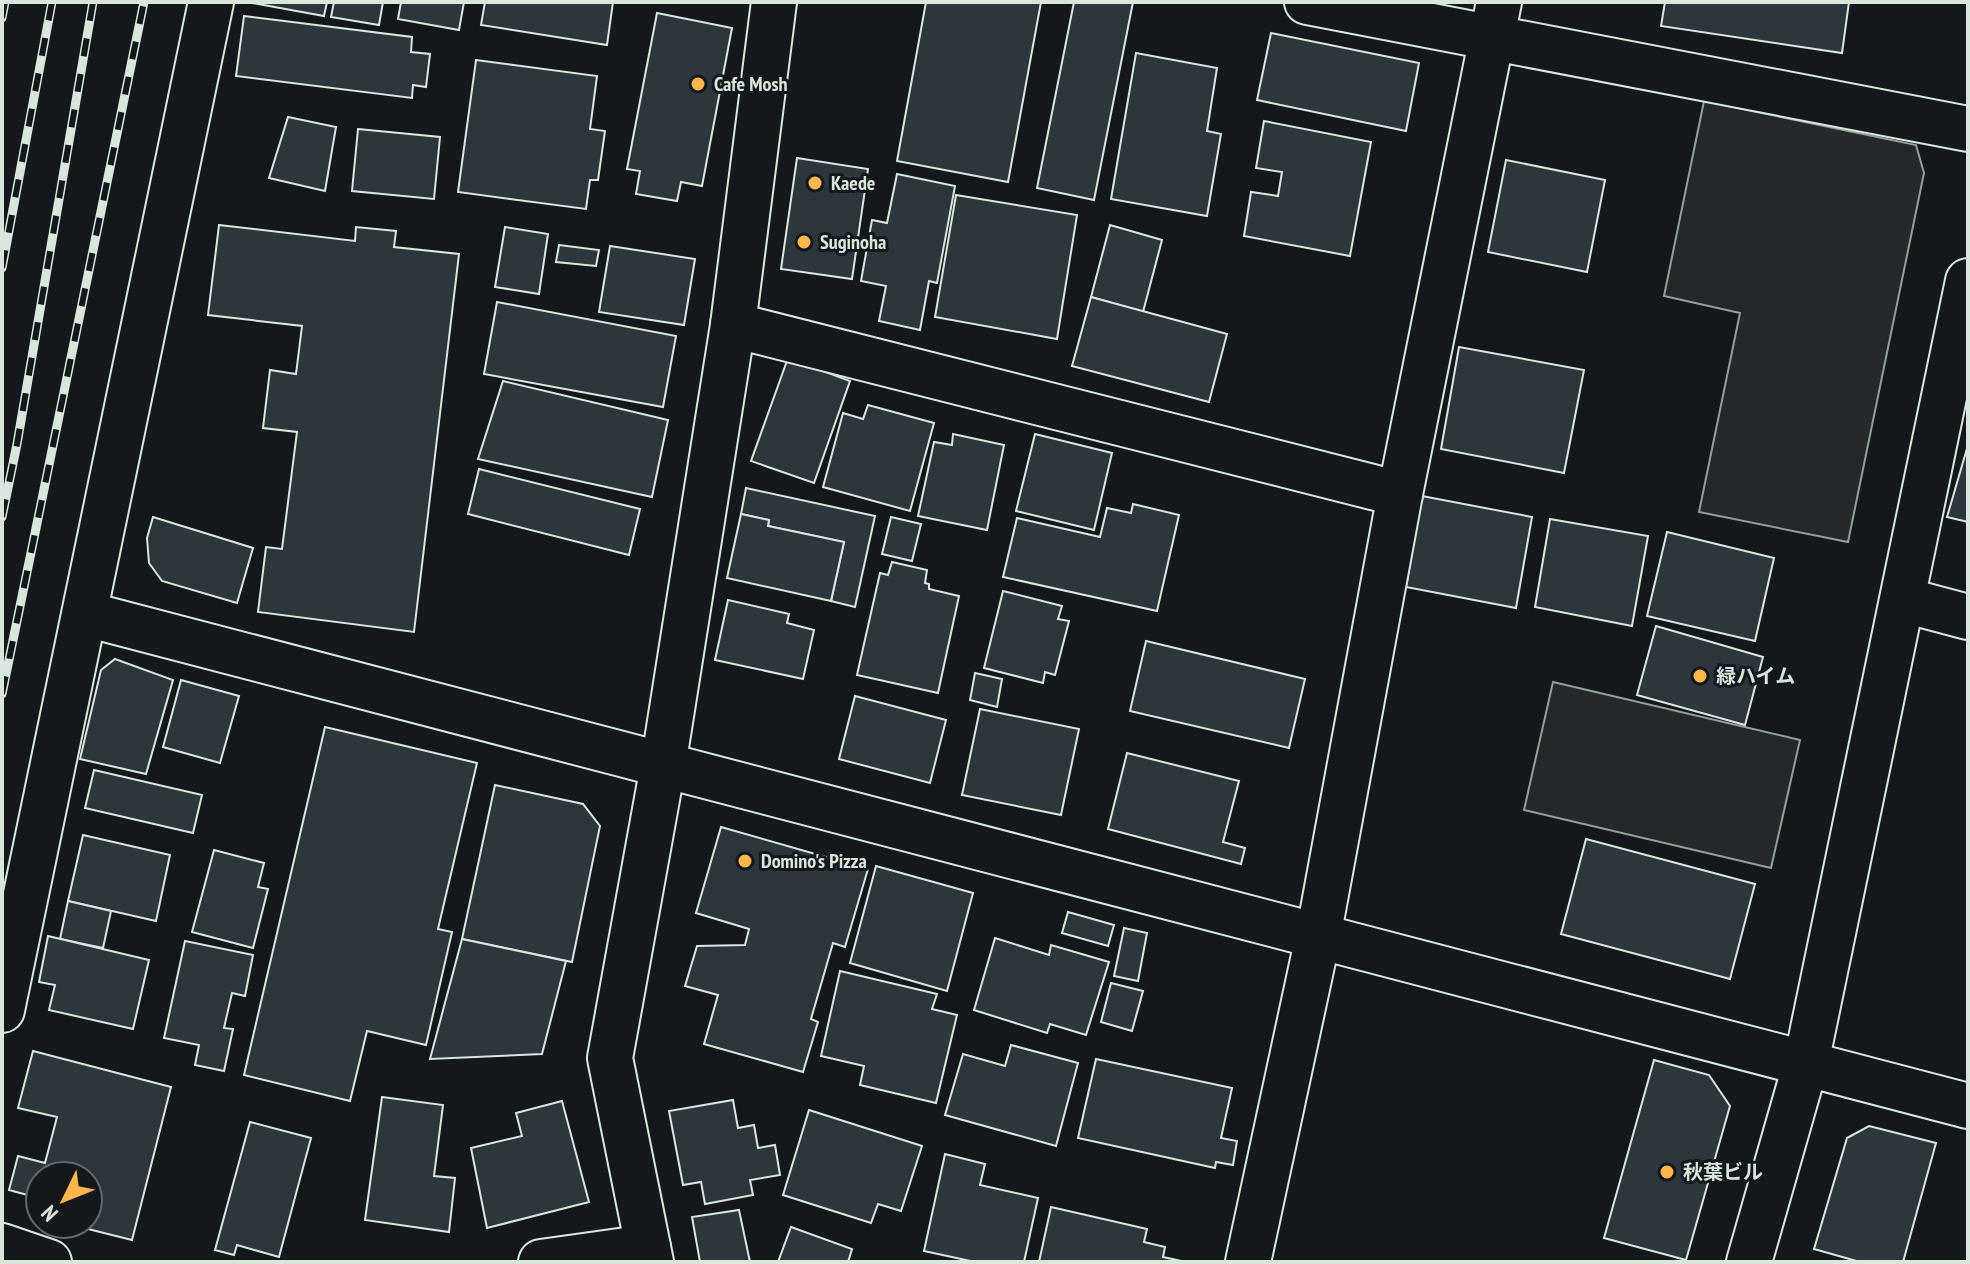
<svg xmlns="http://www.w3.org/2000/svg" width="1970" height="1264" viewBox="0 0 1970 1264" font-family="'PT Sans Narrow','Noto Sans JP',sans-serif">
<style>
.parking{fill:#24282b;stroke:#939e99;stroke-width:2}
.building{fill:#2c363c;stroke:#d8e6dc;stroke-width:2}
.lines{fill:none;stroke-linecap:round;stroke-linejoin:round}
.street-casing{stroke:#d8e6dc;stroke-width:48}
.secondary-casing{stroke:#d8e6dc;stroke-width:48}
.street{stroke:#14181c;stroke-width:44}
.secondary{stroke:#14181c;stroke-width:44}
.rail-casing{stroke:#d8e6dc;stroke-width:9}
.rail{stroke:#14181c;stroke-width:6;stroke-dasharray:18;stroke-linecap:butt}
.poi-dot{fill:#ffb74d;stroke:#14181c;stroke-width:3}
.labels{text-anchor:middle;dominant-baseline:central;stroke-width:6;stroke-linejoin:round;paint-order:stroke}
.poi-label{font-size:20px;font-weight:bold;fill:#d8e6dc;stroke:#14181c;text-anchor:start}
</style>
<rect width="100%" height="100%" fill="#14181c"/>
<!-- parking -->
<g class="parking">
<path d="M 1704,101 L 1916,145 L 1924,173 L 1848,542 L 1699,512 L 1740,313 L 1664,296 Z"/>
<path d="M 1553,682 L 1800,740 L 1771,868 L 1524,810 Z"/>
</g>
<!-- building -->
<g class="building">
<path d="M 247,2 L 327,2 L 324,16 Z"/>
<path d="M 334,2 L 383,2 L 379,25 L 331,17 Z"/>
<path d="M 401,2 L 464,2 L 459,30 L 398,19 Z"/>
<path d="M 485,2 L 613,2 L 607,45 L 481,25 Z"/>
<path d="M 926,2 L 1041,2 L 1008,182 L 897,161 Z"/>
<path d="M 1074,2 L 1133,2 L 1094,200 L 1037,188 Z"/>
<path d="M 1665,2 L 1849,2 L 1842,53 L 1661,26 Z"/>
<path d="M 657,13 L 732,28 L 702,186 L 681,182 L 677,201 L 636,194 L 640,171 L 627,169 Z"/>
<path d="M 244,16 L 412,37 L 411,52 L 430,54 L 426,87 L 413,85 L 412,98 L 236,76 Z"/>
<path d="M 1271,33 L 1419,63 L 1406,131 L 1257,100 Z"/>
<path d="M 1136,53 L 1217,68 L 1207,131 L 1221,134 L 1207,216 L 1111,199 Z"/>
<path d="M 476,60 L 597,76 L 590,129 L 605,131 L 598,180 L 590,180 L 586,209 L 458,192 Z"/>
<path d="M 288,117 L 336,127 L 325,191 L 269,178 Z"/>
<path d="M 1264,121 L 1371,142 L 1350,256 L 1244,236 L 1251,192 L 1278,196 L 1282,172 L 1256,168 Z"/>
<path d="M 358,129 L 440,137 L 434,199 L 352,191 Z"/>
<path d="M 797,158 L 868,169 L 852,279 L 781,269 Z"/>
<path d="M 1506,160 L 1605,180 L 1587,272 L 1488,252 Z"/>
<path d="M 897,174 L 955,186 L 937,283 L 929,281 L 920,330 L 879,321 L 886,286 L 861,281 L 872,220 L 887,223 Z"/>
<path d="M 956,195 L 1077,215 L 1057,339 L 935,317 Z"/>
<path d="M 219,225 L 355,241 L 356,227 L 396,231 L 394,247 L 459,254 L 414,632 L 258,612 L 266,547 L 282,549 L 297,432 L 263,428 L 270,370 L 296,374 L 302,326 L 208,315 Z"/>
<path d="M 1110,225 L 1162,240 L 1143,312 L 1091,297 Z"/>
<path d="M 505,227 L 548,234 L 539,294 L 495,287 Z"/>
<path d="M 559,245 L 599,250 L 596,266 L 556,262 Z"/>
<path d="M 610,246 L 695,259 L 684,325 L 599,312 Z"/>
<path d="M 1091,297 L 1227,334 L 1209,402 L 1072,366 Z"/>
<path d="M 497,302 L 676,336 L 663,407 L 484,374 Z"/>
<path d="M 1459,347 L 1584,370 L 1564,473 L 1441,449 Z"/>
<path d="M 788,358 L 850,381 L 814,483 L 751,461 Z"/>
<path d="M 503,381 L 668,420 L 652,497 L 478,459 Z"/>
<path d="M 868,405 L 934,423 L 910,511 L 823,487 L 843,413 L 863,419 Z"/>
<path d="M 953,434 L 1004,445 L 987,530 L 918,516 L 934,442 L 952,445 Z"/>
<path d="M 1035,434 L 1112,453 L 1094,530 L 1016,511 Z"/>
<path d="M 1968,445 L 1968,522 L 1947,517 Z"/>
<path d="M 479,469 L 640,509 L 629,555 L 468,514 Z"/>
<path d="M 746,488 L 875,516 L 855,607 L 831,601 L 844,542 L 768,526 L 769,520 L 741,514 Z"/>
<path d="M 1422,496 L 1532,517 L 1516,608 L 1406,587 Z"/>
<path d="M 1133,504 L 1179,515 L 1157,611 L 1003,577 L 1017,518 L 1100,537 L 1107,508 L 1131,513 Z"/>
<path d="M 741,514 L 769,520 L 768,526 L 844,542 L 831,601 L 727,578 Z"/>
<path d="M 153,517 L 253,548 L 237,603 L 162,581 L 149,563 L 147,538 Z"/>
<path d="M 891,517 L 921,524 L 912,561 L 882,554 Z"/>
<path d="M 1550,519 L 1648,536 L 1632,626 L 1535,607 Z"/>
<path d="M 1667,532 L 1774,558 L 1755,641 L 1647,616 Z"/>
<path d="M 892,562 L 927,570 L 925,583 L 929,584 L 929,589 L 959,596 L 938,693 L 857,675 L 880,573 L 888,575 Z"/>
<path d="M 1003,591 L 1062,606 L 1058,619 L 1069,621 L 1055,675 L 1045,672 L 1043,683 L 984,668 Z"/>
<path d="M 728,600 L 789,614 L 787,623 L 814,630 L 803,679 L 715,660 Z"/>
<path d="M 1656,626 L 1763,657 L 1745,725 L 1637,695 Z"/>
<path d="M 1146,641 L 1305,679 L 1289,748 L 1130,711 Z"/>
<path d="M 115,659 L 173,680 L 146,774 L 80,759 L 101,670 Z"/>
<path d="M 975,673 L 1002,679 L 997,707 L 970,700 Z"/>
<path d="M 181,680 L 239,696 L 220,763 L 163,747 Z"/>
<path d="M 855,696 L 946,720 L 930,783 L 839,759 Z"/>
<path d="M 980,709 L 1079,729 L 1061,815 L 962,795 Z"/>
<path d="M 325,727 L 477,763 L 438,929 L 452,932 L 426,1045 L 367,1031 L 350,1101 L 244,1075 Z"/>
<path d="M 1127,753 L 1239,781 L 1223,842 L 1245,848 L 1241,864 L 1108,829 Z"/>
<path d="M 94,770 L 202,795 L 193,833 L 85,808 Z"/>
<path d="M 495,785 L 583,804 L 600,826 L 572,962 L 462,939 Z"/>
<path d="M 721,827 L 868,869 L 845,947 L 833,943 L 811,1019 L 818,1022 L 803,1072 L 704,1044 L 718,995 L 685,986 L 697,946 L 745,945 L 749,929 L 696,913 Z"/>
<path d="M 83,835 L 170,855 L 156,921 L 68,901 Z"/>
<path d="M 1586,839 L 1755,884 L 1730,979 L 1561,934 Z"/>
<path d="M 214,850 L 264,863 L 258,887 L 268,889 L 253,948 L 192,932 Z"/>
<path d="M 876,866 L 973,893 L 947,991 L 850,963 Z"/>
<path d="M 68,901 L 111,911 L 103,948 L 60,939 Z"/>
<path d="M 1068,912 L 1114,925 L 1108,946 L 1062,933 Z"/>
<path d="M 1124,928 L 1147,933 L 1138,981 L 1114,976 Z"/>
<path d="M 48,936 L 149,960 L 133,1029 L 49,1010 L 55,985 L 39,982 Z"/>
<path d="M 995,938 L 1049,955 L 1051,945 L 1109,962 L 1086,1035 L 1050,1024 L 1047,1033 L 974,1010 Z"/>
<path d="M 462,939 L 566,961 L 542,1054 L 430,1059 Z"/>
<path d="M 185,941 L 253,955 L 245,996 L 232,993 L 224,1028 L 233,1029 L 224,1071 L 195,1065 L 199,1045 L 164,1038 Z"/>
<path d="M 840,971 L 937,994 L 932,1009 L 957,1015 L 936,1103 L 860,1085 L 864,1066 L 821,1056 Z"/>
<path d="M 1111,983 L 1143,991 L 1132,1031 L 1101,1022 Z"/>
<path d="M 1011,1045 L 1078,1063 L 1056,1146 L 945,1115 L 963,1054 L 1005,1066 Z"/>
<path d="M 33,1051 L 171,1087 L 132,1240 L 68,1224 L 88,1224 L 88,1176 L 40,1176 L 40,1217 L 30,1214 L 35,1197 L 9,1190 L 18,1156 L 45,1163 L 57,1117 L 18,1108 Z"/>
<path d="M 1096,1059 L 1232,1088 L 1221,1138 L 1237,1141 L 1233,1165 L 1216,1162 L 1215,1168 L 1078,1138 Z"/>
<path d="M 1654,1060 L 1709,1075 L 1730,1106 L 1686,1260 L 1604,1238 Z"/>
<path d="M 382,1097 L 443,1105 L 434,1176 L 455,1178 L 449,1232 L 365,1220 Z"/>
<path d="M 733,1100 L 738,1128 L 754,1125 L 758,1148 L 775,1145 L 780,1175 L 750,1180 L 753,1195 L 705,1204 L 701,1182 L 683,1185 L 669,1111 Z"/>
<path d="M 562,1101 L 589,1202 L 487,1228 L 471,1148 L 522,1136 L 516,1113 Z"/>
<path d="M 809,1110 L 922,1146 L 901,1211 L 878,1204 L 871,1223 L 783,1195 Z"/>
<path d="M 250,1122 L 311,1138 L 279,1257 L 237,1245 L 234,1255 L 215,1250 Z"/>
<path d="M 1869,1126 L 1936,1143 L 1903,1262 L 1860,1262 L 1814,1249 L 1847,1138 Z"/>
<path d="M 945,1154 L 985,1164 L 980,1185 L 1038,1198 L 1024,1262 L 975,1262 L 924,1251 Z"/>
<path d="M 1051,1207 L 1147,1229 L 1144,1242 L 1165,1247 L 1163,1257 L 1186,1262 L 1039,1262 Z"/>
<path d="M 739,1210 L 750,1262 L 700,1262 L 692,1217 Z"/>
<path d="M 791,1227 L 852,1249 L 848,1262 L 778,1262 Z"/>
</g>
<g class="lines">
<!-- street casing -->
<g class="street-casing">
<g id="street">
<path d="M 1307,2 L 1968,129"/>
<path d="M 733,325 L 1400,494"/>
<path d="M 1904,600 L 1968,617"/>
<path d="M 86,614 L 1968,1106"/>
<path d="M 2,1010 L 211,2"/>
<path d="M 2,1246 L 49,1262"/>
<path d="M 541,1262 L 648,1247"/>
<path d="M 651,1262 L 610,1058 L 663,766 L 733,325 L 774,2"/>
<path d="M 1248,1262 L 1318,937 L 1400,494 L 1499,2"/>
</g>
</g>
<!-- secondary casing -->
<g class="secondary-casing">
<path id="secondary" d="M 1749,1262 L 1806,1063 L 1968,281"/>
</g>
<!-- street -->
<use href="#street" class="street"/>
<!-- secondary -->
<use href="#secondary" class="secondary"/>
<!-- rail casing -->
<g class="rail-casing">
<g id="rail">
<path d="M 2,18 L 5,2"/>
<path d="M 2,268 L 52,2"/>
<path d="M 2,517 L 17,444 L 93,2"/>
<path d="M 2,694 L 144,2"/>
</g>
</g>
<!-- rail -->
<use href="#rail" class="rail"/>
</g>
<!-- markers -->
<g class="poi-dot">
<circle cx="698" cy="84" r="8"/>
<circle cx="815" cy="183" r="8"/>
<circle cx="804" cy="242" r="8"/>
<circle cx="1700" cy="676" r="8"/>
<circle cx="745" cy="861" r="8"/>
<circle cx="1667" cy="1172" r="8"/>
</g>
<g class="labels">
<!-- poi labels -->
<g class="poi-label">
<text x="714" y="84">Cafe Mosh</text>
<text x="831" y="183">Kaede</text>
<text x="820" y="242">Suginoha</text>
<text x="1716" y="676">緑ハイム</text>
<text x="761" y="861">Domino's Pizza</text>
<text x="1683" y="1172">秋葉ビル</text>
</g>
</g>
<!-- border -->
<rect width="1970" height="1264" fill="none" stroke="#d8e6dc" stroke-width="8"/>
<!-- north arrow -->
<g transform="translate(64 1200) rotate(227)"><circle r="38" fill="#14181c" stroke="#626a69" stroke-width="2"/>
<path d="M0-6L14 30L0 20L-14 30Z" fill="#ffb74d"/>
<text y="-12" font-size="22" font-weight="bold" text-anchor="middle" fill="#d8e6dc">N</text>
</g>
</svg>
